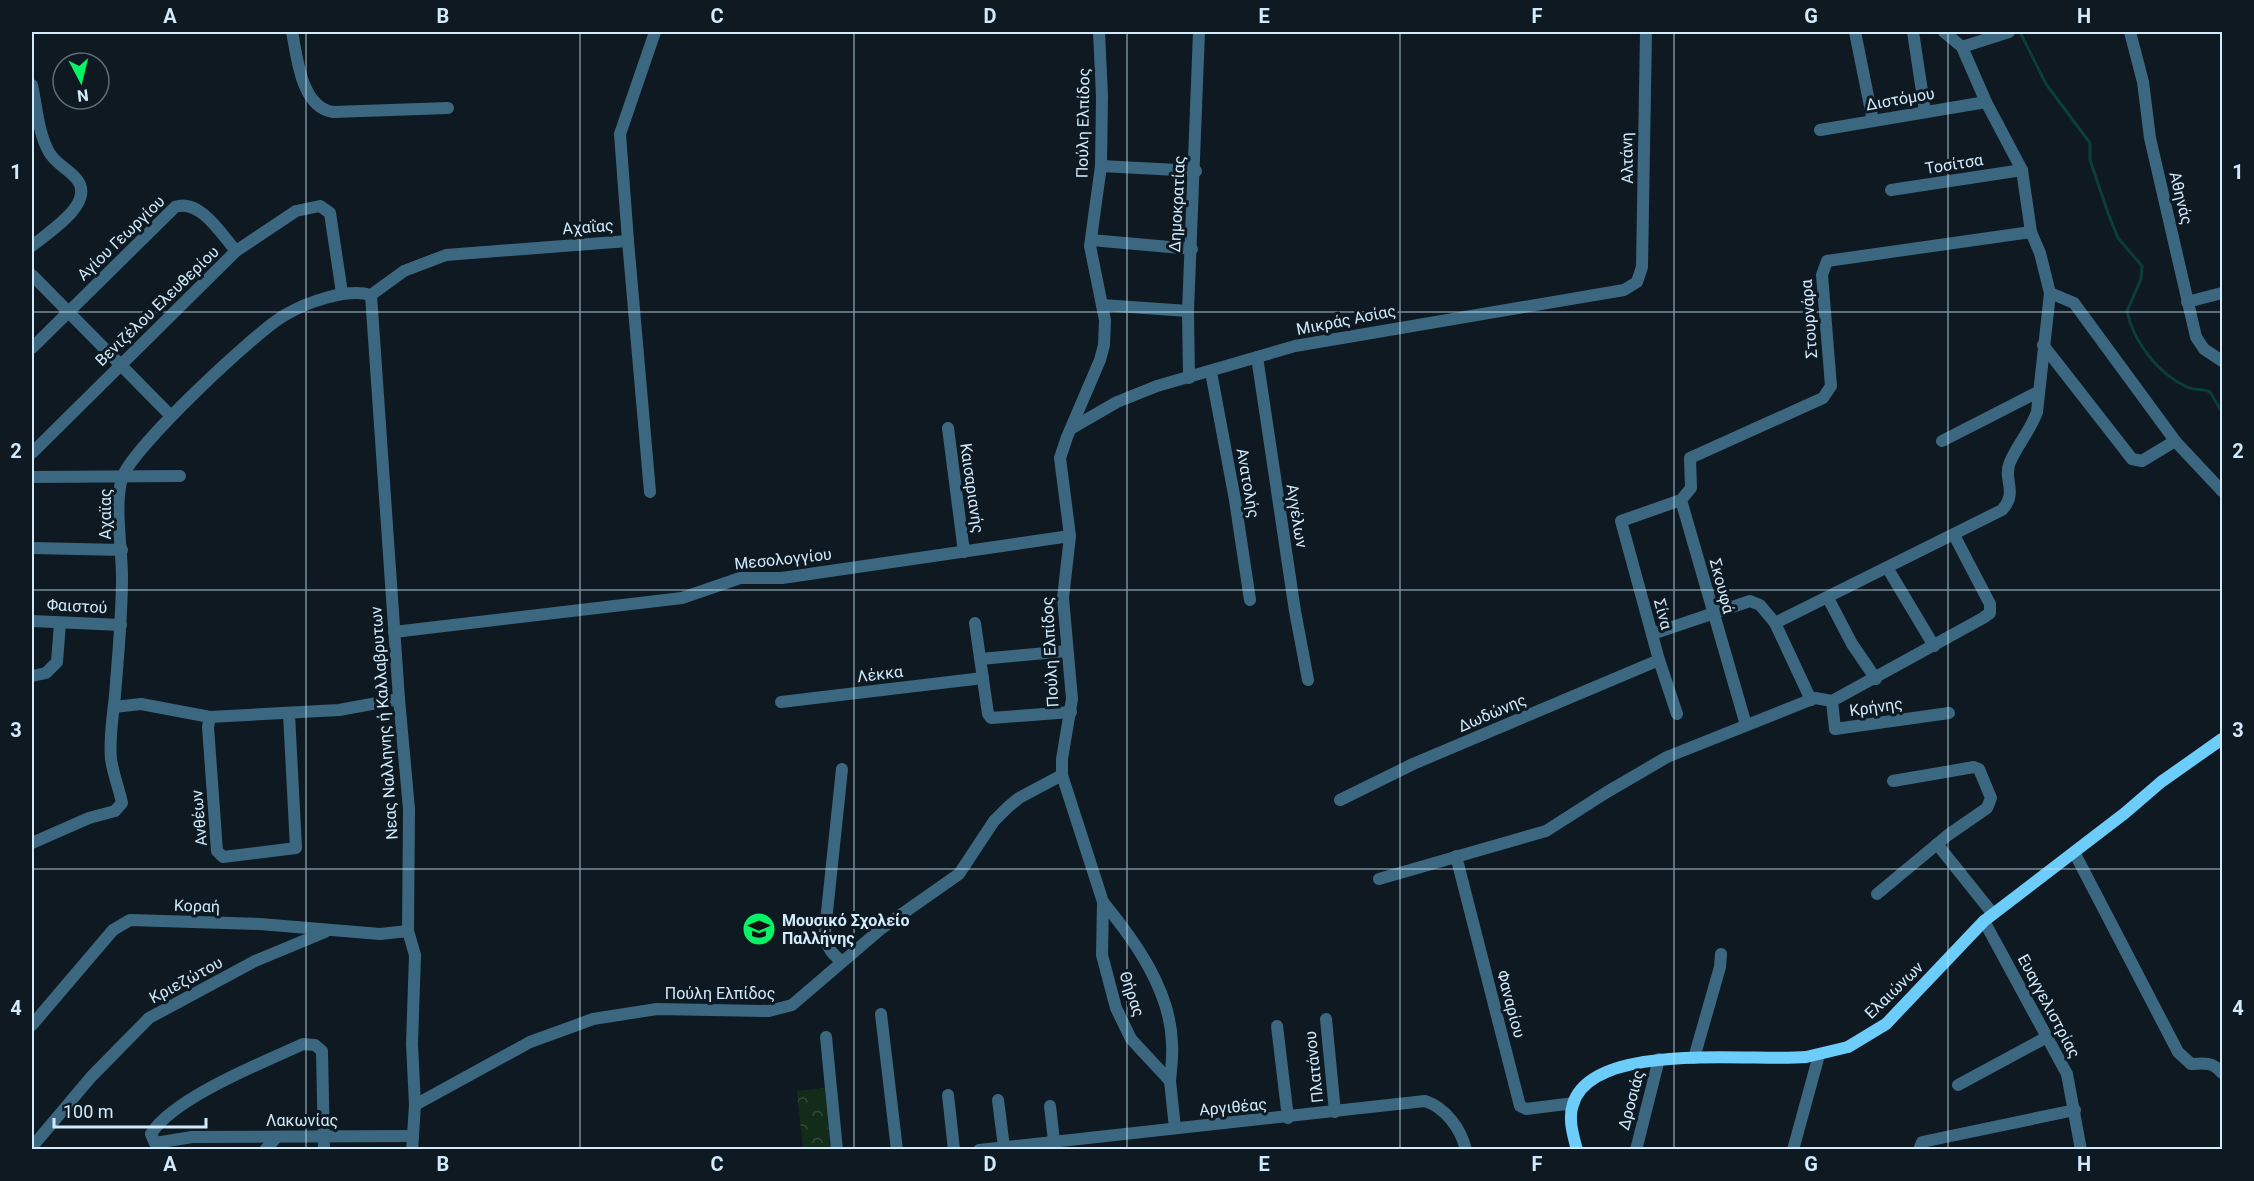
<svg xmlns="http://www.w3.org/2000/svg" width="2254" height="1181" viewBox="0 0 2254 1181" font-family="Roboto,sans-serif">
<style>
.park{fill:url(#park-crowns)}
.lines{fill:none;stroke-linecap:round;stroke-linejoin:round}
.stream{stroke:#0b3e3b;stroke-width:3}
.street{stroke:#3b6880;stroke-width:12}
.secondary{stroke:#6cccfa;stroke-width:12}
.grid{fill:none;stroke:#d1ebfd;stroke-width:1.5;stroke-opacity:0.55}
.labels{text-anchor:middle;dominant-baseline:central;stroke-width:6;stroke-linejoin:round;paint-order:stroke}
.street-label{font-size:16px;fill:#d1ebfd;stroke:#0e1922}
.poi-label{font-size:16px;font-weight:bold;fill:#d1ebfd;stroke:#0e1922;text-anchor:start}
.neatline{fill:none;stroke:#d1ebfd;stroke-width:2}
.grid-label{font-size:20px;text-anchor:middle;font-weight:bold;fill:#d1ebfd}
</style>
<defs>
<pattern id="park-crowns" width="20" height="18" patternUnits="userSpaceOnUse" patternTransform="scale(1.5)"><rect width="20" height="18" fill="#122c19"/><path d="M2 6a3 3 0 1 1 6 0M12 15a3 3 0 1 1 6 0" fill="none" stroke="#334b3b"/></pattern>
</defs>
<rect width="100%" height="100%" fill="#0e1922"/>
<!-- park -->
<path class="park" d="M 825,1088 L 830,1149 L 803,1149 L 797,1091 Z"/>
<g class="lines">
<!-- stream -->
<path class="stream" d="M 2020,32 L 2046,84 L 2090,143 L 2090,160 L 2108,213 L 2118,238 L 2142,266 L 2141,279 L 2127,311 C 2133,341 2158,374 2187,387 C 2195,391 2203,388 2210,392 L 2222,412"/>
<!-- street -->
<g class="street">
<path d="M 292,32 C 297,56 301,108 333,112 L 448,108"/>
<path d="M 1855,32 L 1873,121"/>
<path d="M 1913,32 L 1925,111"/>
<path d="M 2130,32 L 2143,82 L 2150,138 L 2196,337 L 2204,349 L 2222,361"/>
<path d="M 1962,47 L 2009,32"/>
<path d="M 32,85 C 37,107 38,133 49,152 C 56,165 71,170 78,181 C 94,205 47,233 32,246"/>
<path d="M 1820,130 L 1986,102"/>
<path d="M 1101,166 L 1196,171"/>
<path d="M 1891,190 L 2022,170"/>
<path d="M 1091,240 L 1192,249"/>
<path d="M 628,241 L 650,492"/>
<path d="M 32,275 L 171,416"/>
<path d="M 2050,293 L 2074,303 L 2176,442 L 2222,491"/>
<path d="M 371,295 L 399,699 L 409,809 L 408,931 L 415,955 L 412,1044 L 415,1105 L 412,1150"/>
<path d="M 2187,302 L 2222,293"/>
<path d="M 1102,305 L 1188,311"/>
<path d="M 2043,345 L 2132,459 L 2142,461 L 2175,441"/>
<path d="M 32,348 L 175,207 C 200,198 222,235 236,251"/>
<path d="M 1257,357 L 1295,611 L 1308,680"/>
<path d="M 1211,372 L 1235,500 L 1250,600"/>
<path d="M 1189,378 L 1188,311 L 1199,32"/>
<path d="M 948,428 L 964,552"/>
<path d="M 1072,428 L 1117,402 L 1157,386 L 1295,346 L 1624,290 L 1637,282 L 1642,267 L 1646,32"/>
<path d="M 1942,441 L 2038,392"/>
<path d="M 32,453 L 236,251 L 296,211 L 320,206 L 330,213 L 342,293"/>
<path d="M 32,477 L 180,476"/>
<path d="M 32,548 L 122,550"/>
<path d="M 1888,569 L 1934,646"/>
<path d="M 1828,598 L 1852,644 L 1876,679"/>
<path d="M 32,621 L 121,625"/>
<path d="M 975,623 L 988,714 L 991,718 L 1071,712"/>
<path d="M 1775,623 L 1811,700"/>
<path d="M 394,632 L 682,598 L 740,578 L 782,578 L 1070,536"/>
<path d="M 1652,634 L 1750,601 L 1760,605 L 1775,623 L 2002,510 C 2019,491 2002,480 2010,462 C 2018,444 2030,431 2037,412 L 2050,293 L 2040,253 L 2031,232 L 2022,170 L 1986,102 L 1962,47 L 1944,32"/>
<path d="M 981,659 L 1067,651"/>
<path d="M 32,676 L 46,673 L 57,662 L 60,623"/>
<path d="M 1832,701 L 1835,729 L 1949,713"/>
<path d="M 781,702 L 983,678"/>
<path d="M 114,707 L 141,704 L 210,717"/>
<path d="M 289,714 L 296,848 L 223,857 L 217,851 L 208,727 L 210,717 L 339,710 L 399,699"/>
<path d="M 1677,714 L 1659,660 L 1621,521 L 1681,500"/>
<path d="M 1746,725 L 1681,500 L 1691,488 L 1690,458 L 1823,398 L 1831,386 L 1822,275 L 1827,261 L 2031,232"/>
<path d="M 1062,775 L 1103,902 L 1102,955 L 1116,1008 L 1131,1039 L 1170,1081 L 1175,1128"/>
<path d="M 1340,800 L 1413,764 L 1659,660"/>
<path d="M 32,843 L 89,818 L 115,811 L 122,803 C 119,788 113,774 111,759 C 109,738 113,716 115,695 C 118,656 122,617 122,577 C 122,548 114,505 122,478 C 132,448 255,332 285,315 C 307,302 347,288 371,295 L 404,271 L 446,255 L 628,241 L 620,134 L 655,32"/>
<path d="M 1937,844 L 1993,914"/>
<path d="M 2074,852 L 2178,1052 L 2191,1064 C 2205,1063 2213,1062 2222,1073"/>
<path d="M 1456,856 L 1520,1106 L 1526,1109 L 1574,1103"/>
<path d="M 1379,879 L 1546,831 L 1607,792 L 1667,757 L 1815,698 L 1832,701 L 1983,618 L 1990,613 L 1990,604 L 1954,535"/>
<path d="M 1877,894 L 1948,835 L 1987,808 L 1991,798 L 1979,769 L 1974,767 L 1893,781"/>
<path d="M 1103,902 C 1135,941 1171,991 1172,1044 C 1173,1056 1171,1069 1170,1081"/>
<path d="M 1984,921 L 2067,1074 L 2081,1150"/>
<path d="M 841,961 C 830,952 826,946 825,931 L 842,769"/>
<path d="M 881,1014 L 897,1150"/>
<path d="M 1326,1019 L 1335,1112"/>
<path d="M 32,1025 L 113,930 L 130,920 L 260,924 L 380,934 L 408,931"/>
<path d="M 1277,1026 L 1288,1118"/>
<path d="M 826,1037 L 837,1150"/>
<path d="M 1694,1058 L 1720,967 L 1721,954"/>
<path d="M 1958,1085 L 2047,1037"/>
<path d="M 948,1095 L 954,1150"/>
<path d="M 998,1100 L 1004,1147"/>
<path d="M 415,1105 L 530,1042 L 593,1019 L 657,1009 L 769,1011 L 792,1005 L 882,928 L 959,874 L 994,821 L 1008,807 L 1019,798 L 1062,775 L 1062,759 L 1072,699 L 1063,598 L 1070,536 L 1060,458 L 1067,437 L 1100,360 L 1104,345 L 1105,320 L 1090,246 L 1101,166 L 1102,96 L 1099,32"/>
<path d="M 1050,1106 L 1054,1141"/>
<path d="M 155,1143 L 151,1134 C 173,1098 264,1062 303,1044 L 315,1045 L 322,1051 L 324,1150"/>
<path d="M 155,1143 L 192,1137 L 413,1136"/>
<path d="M 32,1147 L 91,1077 L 149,1018 L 255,961 L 325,932"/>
<path d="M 265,1150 L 277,1137"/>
<path d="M 979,1150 L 1425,1101 C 1446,1108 1461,1129 1466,1150"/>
<path d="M 1636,1150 L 1659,1059"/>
<path d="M 1793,1150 L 1819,1055"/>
<path d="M 1919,1150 L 1922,1142 L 2075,1110"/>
</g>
<!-- secondary -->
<path class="secondary" d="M 1577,1150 C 1573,1135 1568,1119 1573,1104 C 1593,1040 1753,1062 1806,1057 L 1848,1047 L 1886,1024 L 1984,921 L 2125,813 L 2161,782 L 2222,739"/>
</g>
<!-- grid -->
<path class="grid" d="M 306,32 L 306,1150M 580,32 L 580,1150M 854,32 L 854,1150M 1127,32 L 1127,1150M 1400,32 L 1400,1150M 1674,32 L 1674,1150M 1948,32 L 1948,1150M 32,312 L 2222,312M 32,590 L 2222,590M 32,869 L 2222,869"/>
<!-- icons -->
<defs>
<g id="school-disc" transform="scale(1.725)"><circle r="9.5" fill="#08f266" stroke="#0e1922"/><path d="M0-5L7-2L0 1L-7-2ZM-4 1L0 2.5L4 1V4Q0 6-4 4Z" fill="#111"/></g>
</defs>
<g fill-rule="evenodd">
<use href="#school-disc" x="759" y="929"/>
</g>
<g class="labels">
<!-- street labels -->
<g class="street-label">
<text transform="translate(1900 99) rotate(-10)">Διστόμου</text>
<text transform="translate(1083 123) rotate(-89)">Πούλη Ελπίδος</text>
<text transform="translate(1627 158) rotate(-91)">Αλτάνη</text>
<text transform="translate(1954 164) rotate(-9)">Τοσίτσα</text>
<text transform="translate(2181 198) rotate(76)">Αθηνάς</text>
<text transform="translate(1177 204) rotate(-87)">Δημοκρατίας</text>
<text transform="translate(588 227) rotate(-4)">Αχαΐας</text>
<text transform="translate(121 238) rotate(-44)">Αγίου Γεωργίου</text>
<text transform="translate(157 306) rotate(-44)">Βενιζέλου Ελευθερίου</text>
<text transform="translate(1809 319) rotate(-94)">Στουρνάρα</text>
<text transform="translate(1346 320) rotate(-11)">Μικράς Ασίας</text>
<text transform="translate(1248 483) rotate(80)">Ανατολής</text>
<text transform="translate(972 488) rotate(82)">Καισαριανής</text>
<text transform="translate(105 514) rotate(-90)">Αχαϊας</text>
<text transform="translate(1297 516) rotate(81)">Αγγέλων</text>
<text transform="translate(783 559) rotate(-6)">Μεσολογγίου</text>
<text transform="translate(1722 586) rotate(75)">Σκουφά</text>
<text transform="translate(77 606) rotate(3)">Φαιστού</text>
<text transform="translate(1663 614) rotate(75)">Σίνα</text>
<text transform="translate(1050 652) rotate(-93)">Πούλη Ελπίδος</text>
<text transform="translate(880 674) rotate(-7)">Λέκκα</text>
<text transform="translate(1876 707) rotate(-8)">Κρήνης</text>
<text transform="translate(1492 713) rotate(-23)">Δωδώνης</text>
<text transform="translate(384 723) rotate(-94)">Νεας Nαλληνης ή Καλλαβρυτων</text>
<text transform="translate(199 818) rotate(-95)">Ανθέων</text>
<text transform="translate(197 906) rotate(2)">Κοραή</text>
<text transform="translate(186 980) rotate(-28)">Κριεζώτου</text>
<text transform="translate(1894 990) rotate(-44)">Ελαιώνων</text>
<text x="720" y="993">Πούλη Ελπίδος</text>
<text transform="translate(1132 994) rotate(71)">Θήρας</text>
<text transform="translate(1511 1004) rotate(75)">Φαναρίου</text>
<text transform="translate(2049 1006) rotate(62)">Ευαγγελιστρίας</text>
<text transform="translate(1314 1067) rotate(-96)">Πλατάνου</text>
<text transform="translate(1631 1100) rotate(-75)">Δροσιάς</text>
<text transform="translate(1233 1107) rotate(-5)">Αργιθέας</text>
<text x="302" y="1120">Λακωνίας</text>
</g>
<!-- poi labels -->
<g class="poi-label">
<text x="782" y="920">Μουσικό Σχολείο<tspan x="782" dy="18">Παλλήνης</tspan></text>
</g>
</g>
<!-- border -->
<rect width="2254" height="1181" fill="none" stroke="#0e1922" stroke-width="66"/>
<!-- north arrow -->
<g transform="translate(81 81) rotate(173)"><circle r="28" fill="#0e1922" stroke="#5c6d7a" stroke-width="1.5"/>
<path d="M0-4.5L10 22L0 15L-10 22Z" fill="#08f266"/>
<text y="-9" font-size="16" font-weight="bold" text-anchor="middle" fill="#d1ebfd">N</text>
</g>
<!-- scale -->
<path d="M54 1118v9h152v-9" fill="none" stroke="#d1ebfd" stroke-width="3"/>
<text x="63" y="1118" font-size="18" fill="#d1ebfd" stroke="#0e1922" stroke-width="4.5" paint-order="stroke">100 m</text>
<rect x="33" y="33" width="2188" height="1115" class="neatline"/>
<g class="grid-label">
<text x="170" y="23">A</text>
<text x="443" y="23">B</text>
<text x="717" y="23">C</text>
<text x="990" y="23">D</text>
<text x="1264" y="23">E</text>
<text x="1537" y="23">F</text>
<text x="1811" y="23">G</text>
<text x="2084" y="23">H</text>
<text x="16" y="179">1</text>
<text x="2238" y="179">1</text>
<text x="16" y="458">2</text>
<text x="2238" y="458">2</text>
<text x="16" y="737">3</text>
<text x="2238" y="737">3</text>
<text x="16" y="1015">4</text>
<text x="2238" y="1015">4</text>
<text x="170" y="1171">A</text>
<text x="443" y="1171">B</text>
<text x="717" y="1171">C</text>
<text x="990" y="1171">D</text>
<text x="1264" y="1171">E</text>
<text x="1537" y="1171">F</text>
<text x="1811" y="1171">G</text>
<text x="2084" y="1171">H</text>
</g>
</svg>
